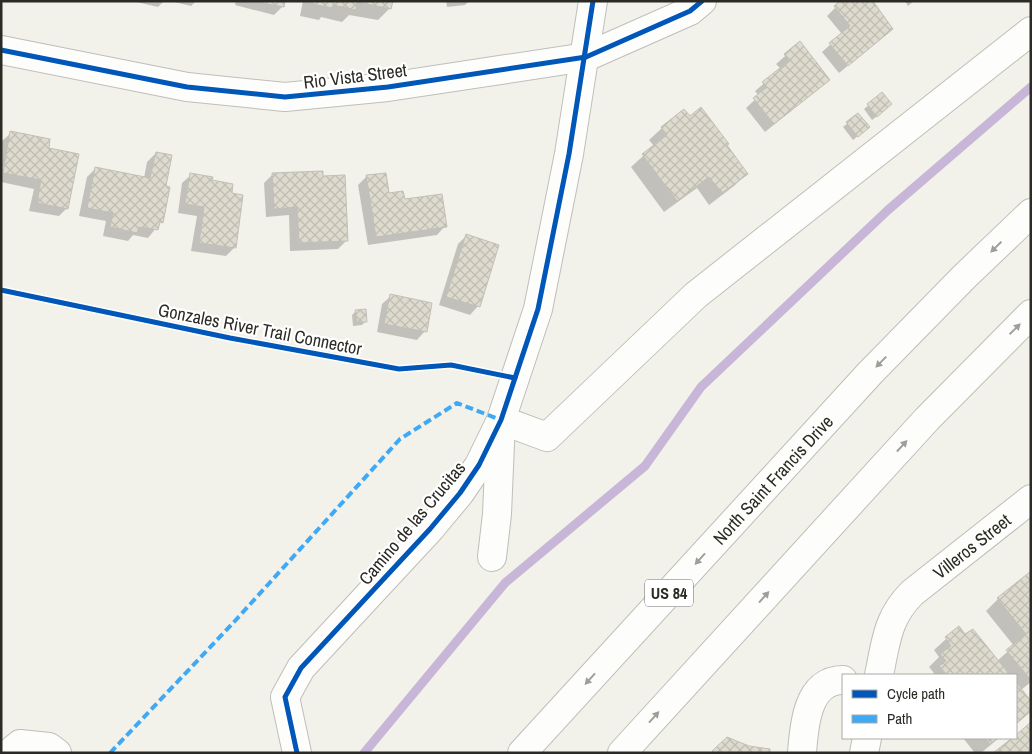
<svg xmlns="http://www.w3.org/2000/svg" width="1032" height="754" viewBox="0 0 1032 754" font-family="'Archivo Narrow',sans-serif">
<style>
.shadow{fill:#0003}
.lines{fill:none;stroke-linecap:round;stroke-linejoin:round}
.stream{stroke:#c7b6d7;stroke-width:9}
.building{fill:url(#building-cross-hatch);stroke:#c0c0ba}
.minor-casing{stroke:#bfbeb9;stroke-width:30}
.highway-casing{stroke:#bfbeb9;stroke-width:30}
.minor{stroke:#fdfdfc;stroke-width:28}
.highway{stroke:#fdfdfc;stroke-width:28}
.quiet{stroke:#3fa9f5;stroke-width:4;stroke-dasharray:8 4;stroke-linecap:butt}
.cycleway-casing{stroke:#fff;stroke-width:8}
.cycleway{stroke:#0057b8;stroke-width:5}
.oneway{fill:#9e9e9b}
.labels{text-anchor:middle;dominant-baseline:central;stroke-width:4.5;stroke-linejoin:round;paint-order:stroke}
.shield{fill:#fff;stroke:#6b6a66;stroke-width:1}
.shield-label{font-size:16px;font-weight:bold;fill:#2b2a25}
.street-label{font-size:18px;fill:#2b2a25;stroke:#fff}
</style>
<defs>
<pattern id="building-cross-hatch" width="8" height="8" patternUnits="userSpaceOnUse" patternTransform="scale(1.25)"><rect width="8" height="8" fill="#dedbce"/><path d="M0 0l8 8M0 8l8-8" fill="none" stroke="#bfbcb1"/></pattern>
</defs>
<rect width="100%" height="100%" fill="#f2f1ea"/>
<!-- shadow -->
<g class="shadow">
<path d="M 132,1 L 164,1 L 158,7 Z"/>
<path d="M 170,1 L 196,1 L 191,6 Z"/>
<path d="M 236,1 L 284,1 L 282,7 L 274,15 L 235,5 Z"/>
<path d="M 303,1 L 391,1 L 390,8 L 378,20 L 349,15 L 342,22 L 321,17 L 319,20 L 300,16 Z"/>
<path d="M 446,1 L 469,1 L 465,5 L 447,7 Z"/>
<path d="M 842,1 L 892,29 L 839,73 L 822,52 L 842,34 L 827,16 Z"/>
<path d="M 905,1 L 914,1 L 908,6 Z"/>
<path d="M 800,43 L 829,80 L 765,132 L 746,108 L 759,96 L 755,91 L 781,69 L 776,64 Z"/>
<path d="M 882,94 L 887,108 L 872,120 L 864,109 Z"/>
<path d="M 858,115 L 864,131 L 853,140 L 843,127 Z"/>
<path d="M 662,128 L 725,146 L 746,174 L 734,186 L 709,205 L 697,188 L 664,212 L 631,167 L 654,146 L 649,140 Z"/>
<path d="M 11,133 L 47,149 L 67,208 L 59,216 L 29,211 L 34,189 L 1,182 L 2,141 Z"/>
<path d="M 156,153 L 161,222 L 148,238 L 133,235 L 128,241 L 103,236 L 106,221 L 79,216 L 87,177 L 96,168 L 144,178 L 147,162 Z"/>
<path d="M 273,174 L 322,177 L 346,241 L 338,249 L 290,251 L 289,215 L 266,217 L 264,183 Z"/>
<path d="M 191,175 L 211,181 L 231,194 L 234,248 L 226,256 L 191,251 L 197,216 L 178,213 L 182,183 Z"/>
<path d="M 367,176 L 388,194 L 404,200 L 445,226 L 437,235 L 368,245 L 358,185 Z"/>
<path d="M 466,236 L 478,306 L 470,315 L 439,305 L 458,244 Z"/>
<path d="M 391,296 L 425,331 L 417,340 L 377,332 L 382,304 Z"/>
<path d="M 356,311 L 366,321 L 362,325 L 353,326 L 352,315 Z"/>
<path d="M 1031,572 L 1031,682 L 1021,690 L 1031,711 L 1016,724 L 1016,675 L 932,675 L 934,673 L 929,667 L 939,657 L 934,650 L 958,628 L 965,636 L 997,661 L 1014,646 L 986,611 L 998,599 Z"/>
<path d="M 963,738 L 999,738 L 981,753 L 975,753 Z"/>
</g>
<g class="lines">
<!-- stream -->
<path class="stream" d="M 364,753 L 505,583 L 645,466 L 701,387 L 888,210 L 1031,87"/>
</g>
<!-- building -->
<g class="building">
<path d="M 261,1 L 285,1 L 284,7 L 261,3 Z"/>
<path d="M 312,1 L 393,1 L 391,9 L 357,2 L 356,10 L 333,5 L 332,8 L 312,4 Z"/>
<path d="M 840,1 L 873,1 L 893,29 L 848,66 L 829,43 L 850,26 L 834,6 Z"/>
<path d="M 800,41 L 830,80 L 774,124 L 753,98 L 767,87 L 762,82 L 789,61 L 784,54 Z"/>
<path d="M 882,92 L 892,104 L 877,117 L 867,104 Z"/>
<path d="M 701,107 L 729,144 L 727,145 L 748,174 L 722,193 L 709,177 L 677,201 L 642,154 L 667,135 L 661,127 L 684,109 L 690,116 Z"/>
<path d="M 858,113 L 870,127 L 858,137 L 846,122 Z"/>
<path d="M 10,131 L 50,139 L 49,148 L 79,154 L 68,209 L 37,203 L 41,180 L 3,173 Z"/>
<path d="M 156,152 L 172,155 L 166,186 L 170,187 L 163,223 L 160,222 L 158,230 L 139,227 L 137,233 L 110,227 L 113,213 L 87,208 L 95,167 L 150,178 Z"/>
<path d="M 323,171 L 323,176 L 345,175 L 348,241 L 299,243 L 297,207 L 274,209 L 272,173 Z"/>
<path d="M 190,173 L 213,177 L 212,180 L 233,184 L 232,193 L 243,195 L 236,248 L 199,243 L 204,207 L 185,204 Z"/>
<path d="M 386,173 L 389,193 L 403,191 L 405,199 L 442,194 L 447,227 L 376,237 L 366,175 Z"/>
<path d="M 466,234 L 499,245 L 480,307 L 446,297 Z"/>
<path d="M 390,294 L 432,303 L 427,332 L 384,324 Z"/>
<path d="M 366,309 L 367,322 L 357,322 L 355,310 Z"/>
<path d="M 1031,571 L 1031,680 L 1006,650 L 1026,634 L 997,598 Z"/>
<path d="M 959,626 L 965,634 L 973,629 L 1010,675 L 947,675 L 939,666 L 946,661 L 940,654 L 951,646 L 945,637 Z"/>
<path d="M 1016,682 L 1031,701 L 1031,711 L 1016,724 Z"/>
<path d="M 1031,722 L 1031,753 L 993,753 L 1012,738 L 1016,738 L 1016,735 Z"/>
<path d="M 727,737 L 749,746 L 770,749 L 770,753 L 714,753 L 712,751 Z"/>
<path d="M 985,738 L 998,738 L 990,744 Z"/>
</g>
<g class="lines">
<!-- minor casing -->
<g class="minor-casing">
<g id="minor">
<path d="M 1,50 L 187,87 L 285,97 L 388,87 L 586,57 L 690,11 L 702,1"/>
<path d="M 492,557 L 497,514 L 501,420 L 547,437 L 696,295 L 1031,31"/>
<path id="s1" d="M 879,675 C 886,642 887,618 912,593 L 1031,499"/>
<path d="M 9,753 L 20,744 L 49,747 L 57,753"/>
<path d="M 297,753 L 285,697 L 301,668 L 430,529 L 460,493 L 479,465 L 501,420 L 538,309 L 569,154 L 593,1"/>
<path d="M 802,753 C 804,726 807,680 843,680"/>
<path d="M 864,753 L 867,738"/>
</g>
</g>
<!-- highway casing -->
<g class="highway-casing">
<g id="highway">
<path id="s2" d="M 522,753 L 870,373 L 964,277 L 1031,213"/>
<path d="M 622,753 L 927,419 L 1031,314"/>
</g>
</g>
<!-- minor -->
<use href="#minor" class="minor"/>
<!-- highway -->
<use href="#highway" class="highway"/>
<!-- quiet -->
<path class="quiet" d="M 110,753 L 234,622 L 400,439 L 457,403 L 501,420"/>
<!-- cycleway casing -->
<g class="cycleway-casing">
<g id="cycleway">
<path d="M 1,50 L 187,87 L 285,97 L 388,87 L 586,57 L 690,11 L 702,1"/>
<path d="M 1,290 L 230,338 L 399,369 L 451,365 L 515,378"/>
<path d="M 297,753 L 285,697 L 301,668 L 430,529 L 460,493 L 479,465 L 501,420 L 538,309 L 569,154 L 593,1"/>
</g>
</g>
<!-- cycleway -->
<use href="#cycleway" class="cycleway"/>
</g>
<!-- one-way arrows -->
<defs><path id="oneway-solid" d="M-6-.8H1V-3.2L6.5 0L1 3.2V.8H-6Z" transform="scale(1.25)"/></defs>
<g class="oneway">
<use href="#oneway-solid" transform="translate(996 247) rotate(136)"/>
<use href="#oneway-solid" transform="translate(1015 329) rotate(-44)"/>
<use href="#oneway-solid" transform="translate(881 362) rotate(134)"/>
<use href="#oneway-solid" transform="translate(902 446) rotate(-47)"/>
<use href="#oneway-solid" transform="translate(700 559) rotate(132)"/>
<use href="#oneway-solid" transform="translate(764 597) rotate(-48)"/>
<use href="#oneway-solid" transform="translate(590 679) rotate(132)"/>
<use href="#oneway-solid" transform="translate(654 717) rotate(-48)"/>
</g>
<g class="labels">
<!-- shield labels -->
<rect class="shield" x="645" y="579.5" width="48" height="27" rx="4"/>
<g class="shield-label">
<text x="669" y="593">US 84</text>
</g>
<!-- street labels -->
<g class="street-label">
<text transform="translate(355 76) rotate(-7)">Rio Vista Street</text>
<text transform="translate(260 329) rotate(11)">Gonzales River Trail Connector</text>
<text stroke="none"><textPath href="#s2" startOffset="371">North Saint Francis Drive</textPath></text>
<text transform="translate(412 523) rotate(-50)">Camino de las Crucitas</text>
<text stroke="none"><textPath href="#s1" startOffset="166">Villeros Street</textPath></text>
</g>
</g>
<!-- border -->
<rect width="1032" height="754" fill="none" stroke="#2b2a25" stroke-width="5"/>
<!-- legend -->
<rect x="842" y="674" width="175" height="65" fill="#ffffff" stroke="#aaaaa8"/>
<rect x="852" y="690" width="25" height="8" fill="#0057b8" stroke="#aaaaa8"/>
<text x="887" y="699" font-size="15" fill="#2b2a25">Cycle path</text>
<rect x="852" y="715" width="25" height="8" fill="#3fa9f5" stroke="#aaaaa8"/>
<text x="887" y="724" font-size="15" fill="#2b2a25">Path</text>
</svg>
